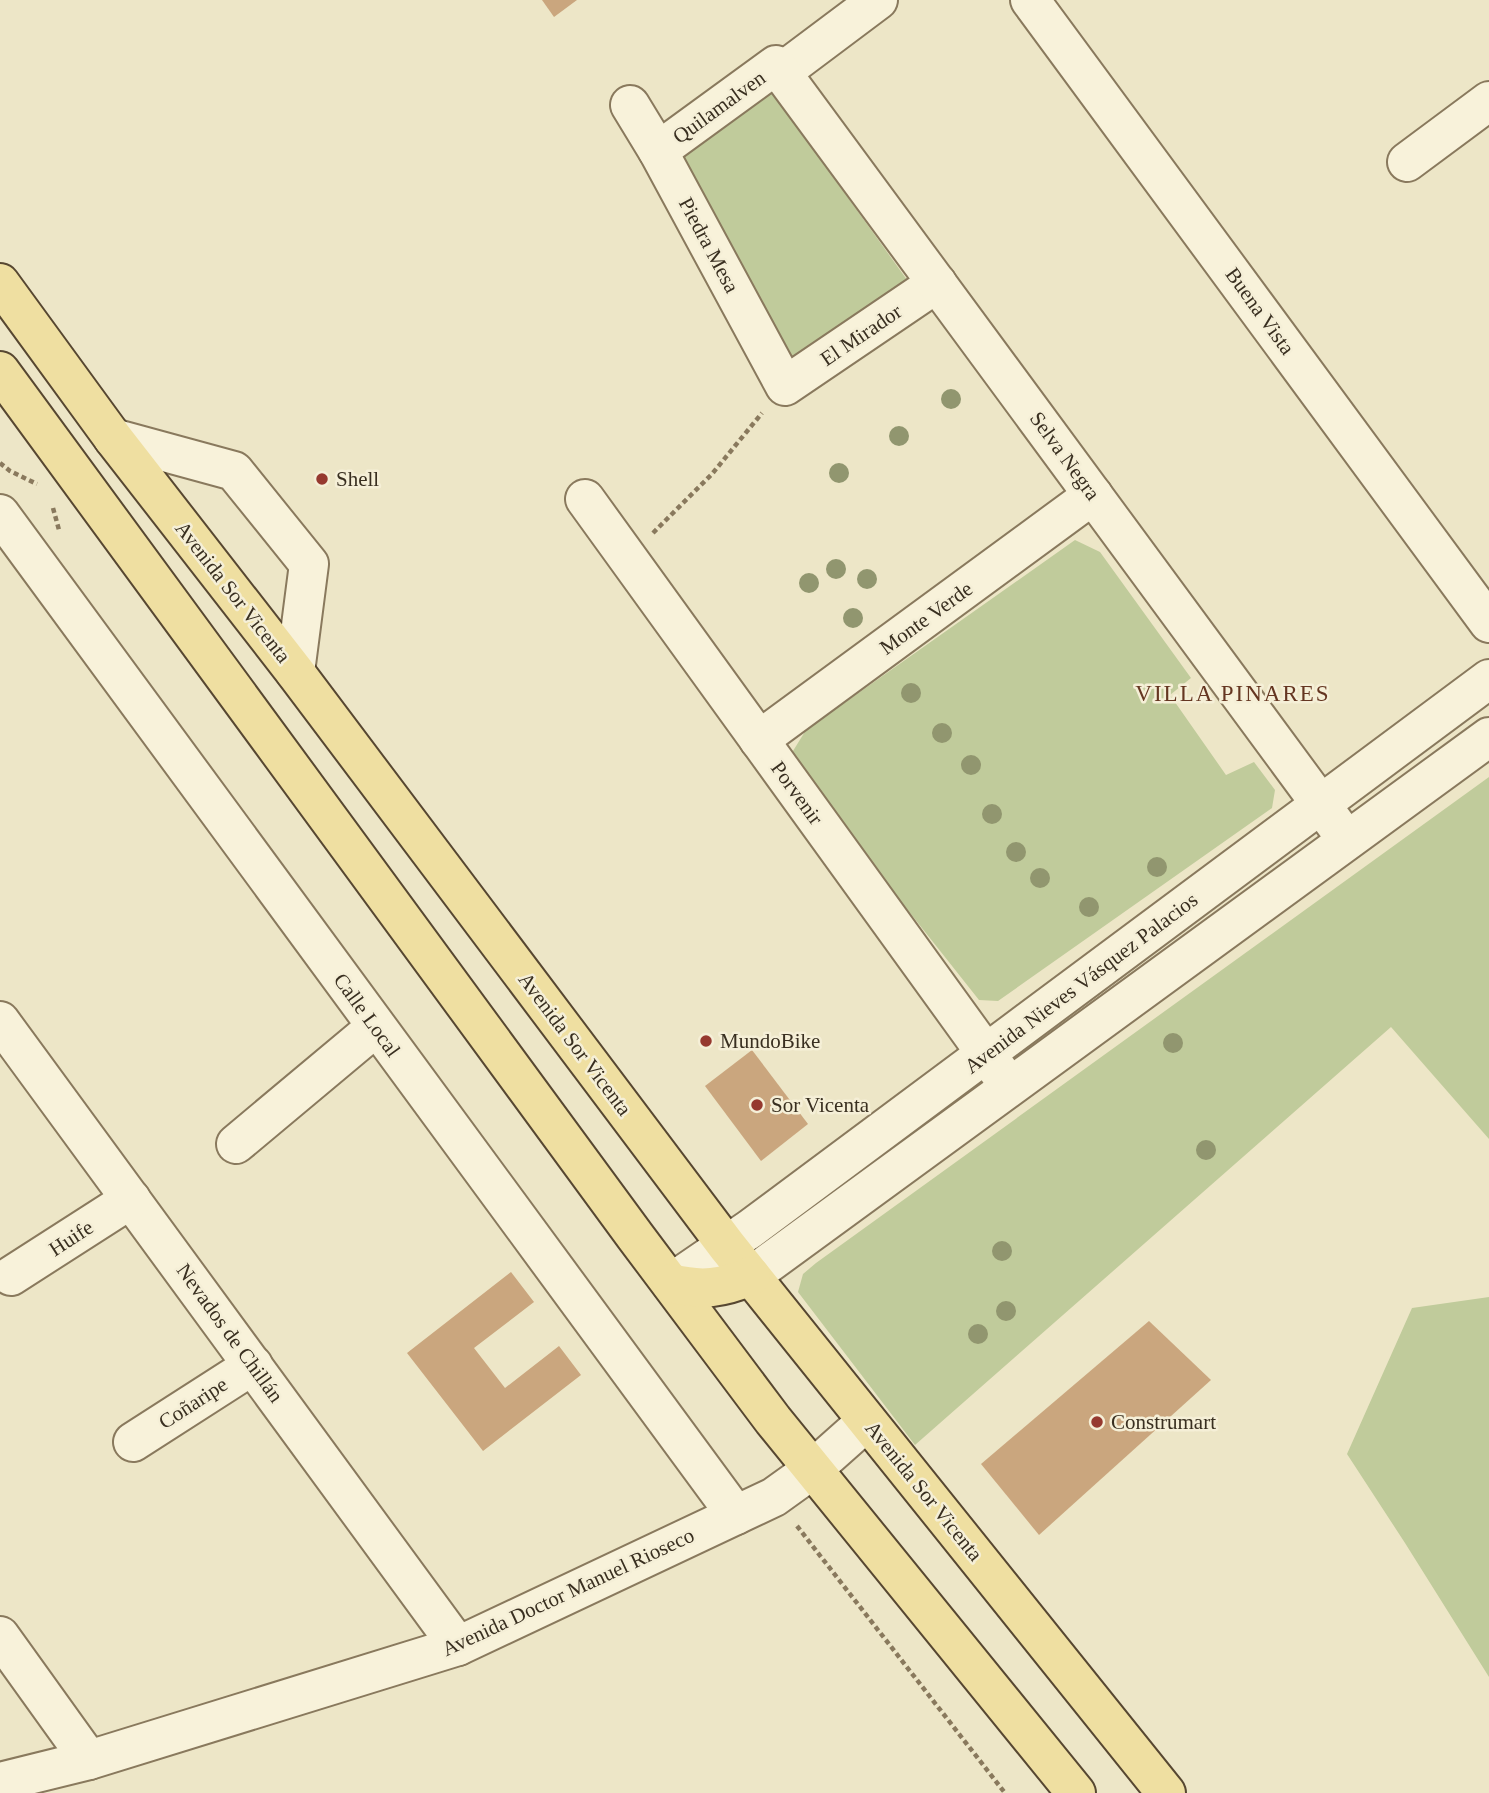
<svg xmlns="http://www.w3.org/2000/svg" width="1489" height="1793" viewBox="0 0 1489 1793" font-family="Georgia,serif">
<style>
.green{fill:#c0cb9b}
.building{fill:#caa67e}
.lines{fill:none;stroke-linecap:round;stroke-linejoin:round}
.minor-casing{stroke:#89795d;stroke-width:42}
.major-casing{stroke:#574731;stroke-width:42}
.path{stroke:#89795d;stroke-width:4.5;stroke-dasharray:5 3.5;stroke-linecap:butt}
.minor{stroke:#f8f2da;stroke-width:38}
.major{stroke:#efdfa1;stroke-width:38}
.tree{fill:#91966f}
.poi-dot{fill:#96392f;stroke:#f5efd7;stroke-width:2.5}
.labels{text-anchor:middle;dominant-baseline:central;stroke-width:5;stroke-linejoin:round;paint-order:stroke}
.street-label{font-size:21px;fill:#392f20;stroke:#f5efd7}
.poi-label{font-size:21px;fill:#392f20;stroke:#f5efd7;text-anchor:start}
.neighbourhood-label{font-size:23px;letter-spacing:2px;fill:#653621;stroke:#f5efd7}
</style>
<rect width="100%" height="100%" fill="#ede6c7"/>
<!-- green -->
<g class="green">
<path d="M 770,89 L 910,284 L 789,361 L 679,159 Z"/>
<path d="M 1075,540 L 1100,552 L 1191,678 L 1170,695 L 1226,775 L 1254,762 L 1275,790 L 1272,808 L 998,1001 L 979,1000 L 788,759 L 806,730 Z"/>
<path d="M 1489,777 L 1489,1139 L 1391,1027 L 915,1445 L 798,1292 L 803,1274 L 816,1263 Z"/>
<path d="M 1489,1297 L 1489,1677 L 1405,1543 L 1347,1454 L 1412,1308 Z"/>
</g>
<!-- building -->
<g class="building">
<path d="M 542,0 L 577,0 L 554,17 Z"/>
<path d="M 752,1050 L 808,1124 L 761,1161 L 705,1086 Z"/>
<path d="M 511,1272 L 534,1302 L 474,1348 L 505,1388 L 559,1346 L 581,1375 L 483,1451 L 407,1353 Z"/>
<path d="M 1149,1321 L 1211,1380 L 1039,1535 L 981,1464 Z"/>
</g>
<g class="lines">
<!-- minor casing -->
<g class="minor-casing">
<g id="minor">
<path d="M 1030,0 L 1489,623"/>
<path d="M 782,72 L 878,0"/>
<path d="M 630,105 L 658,151 L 785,386 L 937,283"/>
<path d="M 658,151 L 776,65 L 1347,840"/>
<path d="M 1407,162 L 1489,101"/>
<path d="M 113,438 L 234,471 L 309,564 L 295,672"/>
<path d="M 585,499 L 1000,1073"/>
<path d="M 0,514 L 736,1515"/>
<path d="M 759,740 L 1093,495"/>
<path d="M 0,1021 L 458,1646"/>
<path d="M 236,1144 L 376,1027"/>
<path d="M 11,1276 L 131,1199"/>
<path d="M 751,1276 L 1489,737"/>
<path d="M 671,1283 L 750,1229 L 1489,679"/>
<path d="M 133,1442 L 253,1365"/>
<path d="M 0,1636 L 89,1760"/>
<path d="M 0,1782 L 89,1760 L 458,1646 L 774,1497 L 813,1469 L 867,1421"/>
</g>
</g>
<!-- major casing -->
<g class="major-casing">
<g id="major">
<path d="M 0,283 L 113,438 L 295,672 L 727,1246 L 1166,1793"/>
<path d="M 0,371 L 635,1236 L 773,1420 L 1076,1793"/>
<path d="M 671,1283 C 702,1291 722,1288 751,1276"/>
</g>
</g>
<!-- path -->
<g class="path">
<path d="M 0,463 L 10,471 L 37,484"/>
<path d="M 53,508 L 59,530"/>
<path d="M 653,533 L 712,474 L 762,413"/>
<path d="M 797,1526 L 1005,1793"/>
</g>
<!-- minor -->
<use href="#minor" class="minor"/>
<!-- major -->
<use href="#major" class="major"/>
</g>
<!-- trees -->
<g class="tree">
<circle cx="951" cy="399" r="10"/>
<circle cx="899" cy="436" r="10"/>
<circle cx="839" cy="473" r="10"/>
<circle cx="836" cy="569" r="10"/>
<circle cx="867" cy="579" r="10"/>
<circle cx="809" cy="583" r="10"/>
<circle cx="853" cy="618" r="10"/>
<circle cx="911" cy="693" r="10"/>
<circle cx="942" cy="733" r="10"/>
<circle cx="971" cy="765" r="10"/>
<circle cx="992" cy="814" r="10"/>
<circle cx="1016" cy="852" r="10"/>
<circle cx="1157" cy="867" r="10"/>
<circle cx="1040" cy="878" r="10"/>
<circle cx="1089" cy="907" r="10"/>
<circle cx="1173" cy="1043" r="10"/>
<circle cx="1206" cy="1150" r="10"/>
<circle cx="1002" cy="1251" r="10"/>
<circle cx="1006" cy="1311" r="10"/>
<circle cx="978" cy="1334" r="10"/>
</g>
<!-- markers -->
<g class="poi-dot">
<circle cx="322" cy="479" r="7"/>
<circle cx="706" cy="1041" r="7"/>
<circle cx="757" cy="1105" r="7"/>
<circle cx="1097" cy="1422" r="7"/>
</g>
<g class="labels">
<!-- street labels -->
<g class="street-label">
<text transform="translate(719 107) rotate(-36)">Quilamalven</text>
<text transform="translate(709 245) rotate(62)">Piedra Mesa</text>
<text transform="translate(1260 311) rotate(54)">Buena Vista</text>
<text transform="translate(861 335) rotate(-34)">El Mirador</text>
<text transform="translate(1065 456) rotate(54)">Selva Negra</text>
<text transform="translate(233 592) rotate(52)">Avenida Sor Vicenta</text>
<text transform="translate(926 618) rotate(-36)">Monte Verde</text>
<text transform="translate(797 793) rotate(54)">Porvenir</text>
<text transform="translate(1081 983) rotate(-37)">Avenida Nieves Vásquez Palacios</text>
<text transform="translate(367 1015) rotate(54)">Calle Local</text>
<text transform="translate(575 1044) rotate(53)">Avenida Sor Vicenta</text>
<text transform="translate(71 1238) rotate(-33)">Huife</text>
<text transform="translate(230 1333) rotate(54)">Nevados de Chillán</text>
<text transform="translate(193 1403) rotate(-33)">Coñaripe</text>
<text transform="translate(924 1491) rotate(51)">Avenida Sor Vicenta</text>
<text transform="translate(568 1592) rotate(-25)">Avenida Doctor Manuel Rioseco</text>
</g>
<!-- poi labels -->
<g class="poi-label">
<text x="336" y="479">Shell</text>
<text x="720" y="1041">MundoBike</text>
<text x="771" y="1105">Sor Vicenta</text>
<text x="1111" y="1422">Construmart</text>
</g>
<!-- neighbourhood labels -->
<g class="neighbourhood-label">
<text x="1233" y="693">VILLA PINARES</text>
</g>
</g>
</svg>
